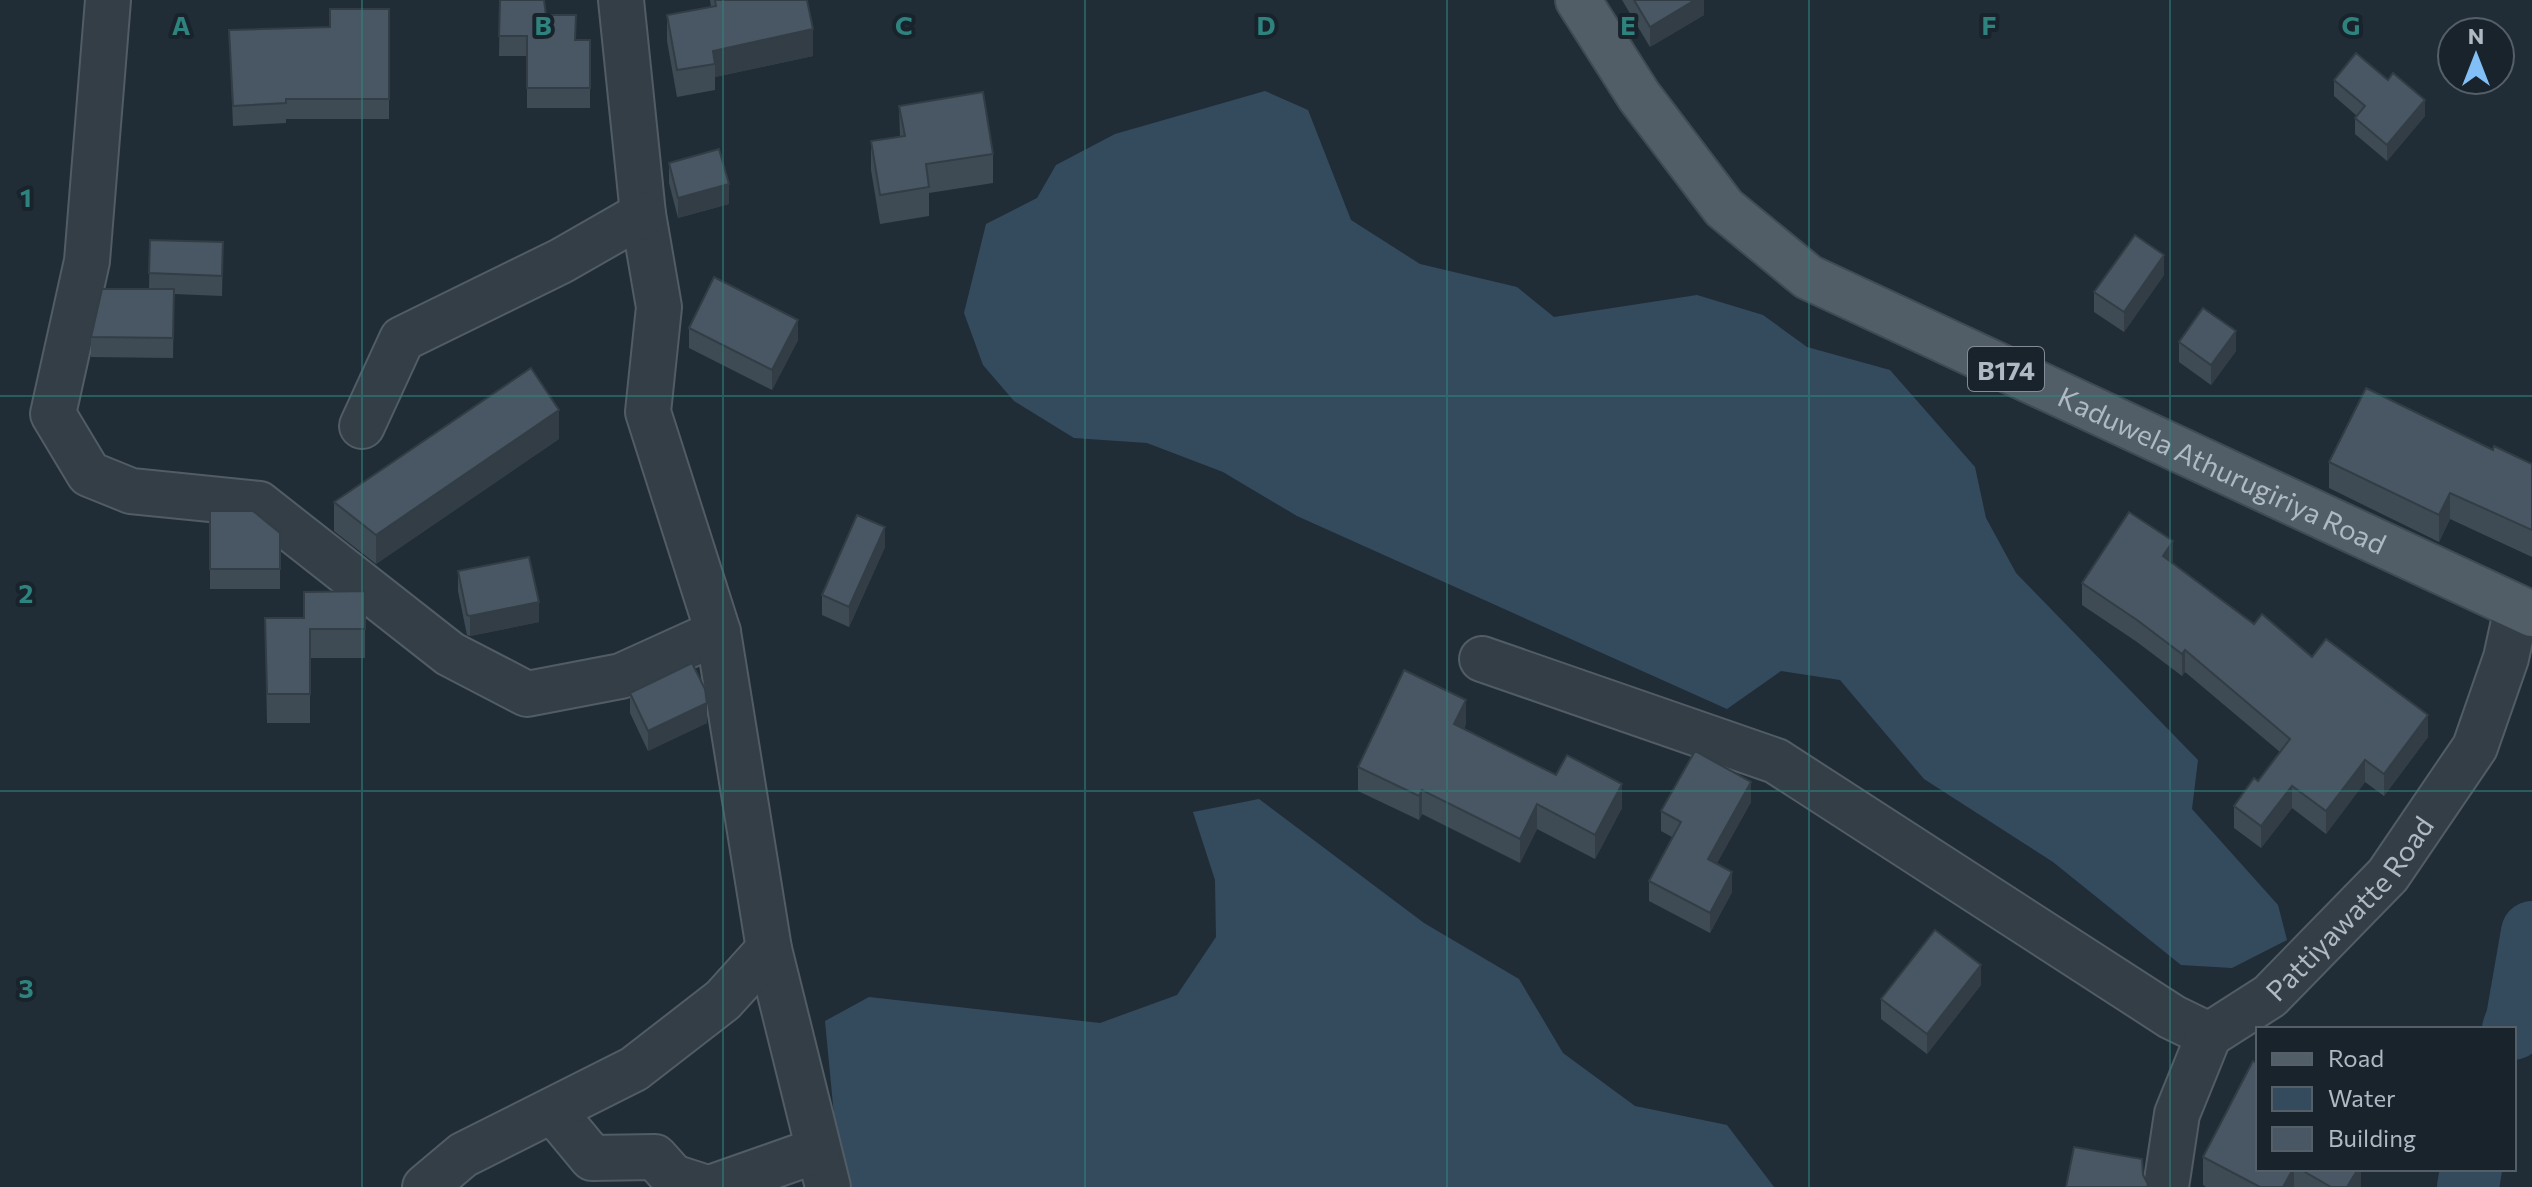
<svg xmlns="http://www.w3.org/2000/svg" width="2532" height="1187" viewBox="0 0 2532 1187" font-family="Commissioner,sans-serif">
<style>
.water{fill:#344b5e}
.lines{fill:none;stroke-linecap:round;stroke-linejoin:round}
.river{stroke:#344b5e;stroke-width:62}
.minor-casing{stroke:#515c65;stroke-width:48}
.major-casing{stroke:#404a54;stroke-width:48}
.minor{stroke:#343e47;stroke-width:44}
.major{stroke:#515e67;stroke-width:44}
.wall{fill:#3e4b55}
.shaded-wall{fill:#323d45}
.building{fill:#485763;stroke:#323d45;stroke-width:2}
.grid{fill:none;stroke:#2f837f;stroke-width:2;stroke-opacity:0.55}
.labels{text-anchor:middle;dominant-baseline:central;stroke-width:8;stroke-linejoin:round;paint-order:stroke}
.shield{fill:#19232c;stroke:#818c96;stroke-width:2}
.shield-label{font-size:26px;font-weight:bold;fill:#aeb9c4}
.street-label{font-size:28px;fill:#aeb9c4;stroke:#19232c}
.grid-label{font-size:26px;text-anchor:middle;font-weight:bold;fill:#2f837f;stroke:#19232c;stroke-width:8;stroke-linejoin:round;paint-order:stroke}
</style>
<rect width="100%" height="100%" fill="#202d37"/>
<!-- water -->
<g class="water">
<path d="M 1265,91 L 1308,110 L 1351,220 L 1420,264 L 1517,287 L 1554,317 L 1697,295 L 1763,315 L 1807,347 L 1890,370 L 1975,467 L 1986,518 L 2016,573 L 2198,760 L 2192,809 L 2278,905 L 2287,940 L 2232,968 L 2181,965 L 2053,862 L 1924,779 L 1840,680 L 1781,671 L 1727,709 L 1297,516 L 1223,472 L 1147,443 L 1074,438 L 1014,401 L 983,365 L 964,313 L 986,224 L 1037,198 L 1056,165 L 1115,134 Z"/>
<path d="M 1259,799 L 1424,923 L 1519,979 L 1563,1053 L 1635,1106 L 1727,1125 L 1774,1187 L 847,1187 L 837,1147 L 825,1021 L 869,997 L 1100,1023 L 1177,995 L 1216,937 L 1215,880 L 1193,812 Z"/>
</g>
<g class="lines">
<!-- river -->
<g class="river">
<path d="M 2513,1029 L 2517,1018 L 2532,932"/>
<path d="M 2468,1187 L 2471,1169"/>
</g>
<!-- minor casing -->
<g class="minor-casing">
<g id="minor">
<path d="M 108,0 L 87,261 L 53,414 L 89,474 L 131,491 L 259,504 L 450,654 L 527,694 L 621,676 L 718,632"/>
<path d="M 621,0 L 643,214 L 659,307 L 648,412 L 718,632 L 769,949 L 828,1187"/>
<path d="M 362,426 L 402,339 L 561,261 L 643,214"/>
<path d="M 1482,659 L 1776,761 L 2172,1017 L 2209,1035"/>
<path d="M 553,1111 L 592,1158 L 655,1157 L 673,1177 L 704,1187"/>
<path d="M 425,1187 L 463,1155 L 634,1069 L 723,1000 L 769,949"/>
<path d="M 713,1187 L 818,1150"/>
<path id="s1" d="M 2166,1187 L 2177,1114 L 2209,1035 L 2270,996 L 2388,875 L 2475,747 L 2506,658 L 2517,608"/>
</g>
</g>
<!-- major casing -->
<g class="major-casing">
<g id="major">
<path id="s2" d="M 1578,0 L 1639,96 L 1724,208 L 1808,277 L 2532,614"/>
</g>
</g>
<!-- minor -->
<use href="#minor" class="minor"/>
<!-- major -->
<use href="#major" class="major"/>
</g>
<!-- wall -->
<g class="wall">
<path d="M 500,0 L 546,15 L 576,40 L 590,40 L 590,108 L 527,108 L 527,56 L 499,56 Z"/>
<path d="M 710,0 L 807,0 L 813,56 L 715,77 L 715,90 L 677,97 L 667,41 L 667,15 L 711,7 Z"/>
<path d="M 1622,0 L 1704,0 L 1704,15 L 1650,47 Z"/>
<path d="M 389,9 L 389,119 L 286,119 L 286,123 L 233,126 L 229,30 L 330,27 Z"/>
<path d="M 2334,80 L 2425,116 L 2387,161 L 2355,134 L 2355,118 L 2357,116 L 2334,96 Z"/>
<path d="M 899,106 L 993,154 L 993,183 L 929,193 L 929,216 L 880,224 L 871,170 L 871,141 L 900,136 Z"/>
<path d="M 669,163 L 729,204 L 678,218 L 669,183 Z"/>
<path d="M 150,240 L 223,242 L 222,296 L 174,294 L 173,358 L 91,357 L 91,337 L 149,289 Z"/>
<path d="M 2164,275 L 2124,332 L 2094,312 L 2094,292 Z"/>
<path d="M 689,328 L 798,340 L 772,390 L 689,348 Z"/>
<path d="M 2179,342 L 2236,351 L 2211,385 L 2179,362 Z"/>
<path d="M 559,439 L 376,564 L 334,531 L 334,502 Z"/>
<path d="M 2493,450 L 2532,464 L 2532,557 L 2450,519 L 2439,542 L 2329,488 L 2329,462 Z"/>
<path d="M 210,511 L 280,533 L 280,589 L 210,589 Z"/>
<path d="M 885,547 L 849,627 L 822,615 L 822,595 Z"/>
<path d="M 2173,563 L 2254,624 L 2312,657 L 2428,737 L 2384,796 L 2365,782 L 2326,834 L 2292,808 L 2261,848 L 2234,828 L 2234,806 L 2258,781 L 2280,752 L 2185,672 L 2182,676 L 2137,642 L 2082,605 L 2082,583 Z"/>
<path d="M 458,571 L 539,622 L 470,636 L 467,635 L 458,591 Z"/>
<path d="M 365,591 L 365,658 L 310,658 L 310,723 L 267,723 L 265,618 L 304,618 Z"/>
<path d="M 630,693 L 707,723 L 648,751 L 630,713 Z"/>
<path d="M 1466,724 L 1464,729 L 1622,808 L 1595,859 L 1537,829 L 1520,863 L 1422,814 L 1419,820 L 1358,791 L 1358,767 Z"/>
<path d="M 1751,802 L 1717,863 L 1732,892 L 1710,933 L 1649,901 L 1649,881 L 1672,837 L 1661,831 L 1661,811 Z"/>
<path d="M 1981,985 L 1927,1054 L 1881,1019 L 1881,999 Z"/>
<path d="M 2203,1157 L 2258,1169 L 2361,1169 L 2361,1187 L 2206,1187 L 2203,1185 Z"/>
</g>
<!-- shaded-wall -->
<g class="shaded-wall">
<path d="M 1695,0 L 1704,0 L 1704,15 L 1650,47 L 1650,27 Z"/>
<path d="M 813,29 L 813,56 L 715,77 L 715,64 L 713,51 Z"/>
<path d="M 2425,100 L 2425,116 L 2387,161 L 2387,145 Z"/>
<path d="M 729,184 L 729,204 L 678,218 L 678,198 Z"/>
<path d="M 2164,255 L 2164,275 L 2124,332 L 2124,312 Z"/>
<path d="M 798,320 L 798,340 L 772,390 L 772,370 Z"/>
<path d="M 2236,331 L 2236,351 L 2211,385 L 2211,365 Z"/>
<path d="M 559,410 L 559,439 L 376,564 L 376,535 Z"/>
<path d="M 2450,493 L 2450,519 L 2439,542 L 2439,515 Z"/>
<path d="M 885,527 L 885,547 L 849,627 L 849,607 Z"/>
<path d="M 2173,541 L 2173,563 L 2163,578 L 2163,556 Z"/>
<path d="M 539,602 L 539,622 L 470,636 L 470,616 Z"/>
<path d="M 2185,650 L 2185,672 L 2182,676 L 2182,654 Z"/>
<path d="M 1466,700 L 1466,724 L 1454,749 L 1454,724 Z"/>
<path d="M 707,703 L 707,723 L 648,751 L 648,731 Z"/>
<path d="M 2428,715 L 2428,737 L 2384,796 L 2384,774 Z"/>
<path d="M 2365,760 L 2365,782 L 2326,834 L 2326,811 Z"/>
<path d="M 1751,782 L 1751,802 L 1708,879 L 1708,859 Z"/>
<path d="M 1622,784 L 1622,808 L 1595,859 L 1595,835 Z"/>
<path d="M 2292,786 L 2292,808 L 2261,848 L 2261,826 Z"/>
<path d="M 1422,790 L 1422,814 L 1419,820 L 1419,796 Z"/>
<path d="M 1537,804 L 1537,829 L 1520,863 L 1520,839 Z"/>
<path d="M 1732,872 L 1732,892 L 1710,933 L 1710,913 Z"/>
<path d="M 1981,965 L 1981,985 L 1927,1054 L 1927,1034 Z"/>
<path d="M 2293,1169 L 2294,1169 L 2294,1187 L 2283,1187 Z"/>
<path d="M 2358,1169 L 2361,1169 L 2361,1187 L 2347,1187 Z"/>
</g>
<!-- building -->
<g class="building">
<path d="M 500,0 L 544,0 L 546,15 L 576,15 L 575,40 L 590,40 L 590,88 L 527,88 L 527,36 L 499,36 Z"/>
<path d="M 715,0 L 807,0 L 813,29 L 713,51 L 715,64 L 677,70 L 667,15 L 716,6 Z"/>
<path d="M 1634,0 L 1695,0 L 1650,27 Z"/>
<path d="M 330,9 L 389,9 L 389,99 L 286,99 L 286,103 L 233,106 L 229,30 L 330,27 Z"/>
<path d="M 2356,53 L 2388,80 L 2393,73 L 2425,100 L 2387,145 L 2355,118 L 2365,106 L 2334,80 Z"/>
<path d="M 983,92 L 993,154 L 926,164 L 929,187 L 880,195 L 871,141 L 905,136 L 899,106 Z"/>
<path d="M 719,149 L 729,184 L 678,198 L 669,163 Z"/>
<path d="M 2135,235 L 2164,255 L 2124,312 L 2094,292 Z"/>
<path d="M 150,240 L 223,242 L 222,276 L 149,273 Z"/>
<path d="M 714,277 L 798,320 L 772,370 L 689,328 Z"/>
<path d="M 102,289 L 174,289 L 173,338 L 91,337 Z"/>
<path d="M 2203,308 L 2236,331 L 2211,365 L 2179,342 Z"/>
<path d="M 531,368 L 559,410 L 376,535 L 334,502 Z"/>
<path d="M 2366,388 L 2493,450 L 2494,446 L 2532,464 L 2532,530 L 2450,493 L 2439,515 L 2329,462 Z"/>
<path d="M 210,511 L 253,511 L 280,533 L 280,569 L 210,569 Z"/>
<path d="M 2129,512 L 2173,541 L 2163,556 L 2254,624 L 2262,614 L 2312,657 L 2326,639 L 2428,715 L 2384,774 L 2365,760 L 2326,811 L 2292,786 L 2261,826 L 2234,806 L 2254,778 L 2258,781 L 2290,739 L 2185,650 L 2182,654 L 2137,620 L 2082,583 Z"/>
<path d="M 857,515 L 885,527 L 849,607 L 822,595 Z"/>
<path d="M 529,557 L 539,602 L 470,616 L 467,615 L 458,571 Z"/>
<path d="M 365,591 L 365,629 L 310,629 L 310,694 L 267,694 L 265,618 L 304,618 L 304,592 Z"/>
<path d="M 692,663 L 705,689 L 707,703 L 648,731 L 630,693 Z"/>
<path d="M 1404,670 L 1466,700 L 1454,724 L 1556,775 L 1567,755 L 1622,784 L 1595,835 L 1537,804 L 1520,839 L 1422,790 L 1419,796 L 1358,767 Z"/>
<path d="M 1695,751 L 1751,782 L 1708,859 L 1732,872 L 1710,913 L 1649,881 L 1681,822 L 1661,811 Z"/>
<path d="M 1935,930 L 1981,965 L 1927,1034 L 1881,999 Z"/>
<path d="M 2253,1061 L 2258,1064 L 2258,1169 L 2293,1169 L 2283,1187 L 2260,1187 L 2203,1157 Z"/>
<path d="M 2074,1147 L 2142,1159 L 2143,1175 L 2148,1184 L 2147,1187 L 2066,1187 Z"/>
<path d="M 2300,1169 L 2358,1169 L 2347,1187 L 2331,1187 Z"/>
</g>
<!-- grid -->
<path class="grid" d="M 362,0 L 362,1187M 723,0 L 723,1187M 1085,0 L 1085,1187M 1447,0 L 1447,1187M 1809,0 L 1809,1187M 2170,0 L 2170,1187M 0,396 L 2532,396M 0,791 L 2532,791"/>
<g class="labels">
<!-- shield labels -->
<rect class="shield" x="1968" y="347" width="76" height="44" rx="6"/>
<g class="shield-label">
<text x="2006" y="369">B174</text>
</g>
<!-- street labels -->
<g class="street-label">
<text stroke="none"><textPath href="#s2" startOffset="820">Kaduwela Athurugiriya Road</textPath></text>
<text stroke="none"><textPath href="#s1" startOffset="350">Pattiyawatte Road</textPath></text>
</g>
</g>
<g class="grid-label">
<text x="181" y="35">A</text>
<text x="543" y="35">B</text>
<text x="904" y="35">C</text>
<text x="1266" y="35">D</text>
<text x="1628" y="35">E</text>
<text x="1989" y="35">F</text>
<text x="2351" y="35">G</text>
<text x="26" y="207">1</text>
<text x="26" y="603">2</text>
<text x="26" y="998">3</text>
</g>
<!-- legend -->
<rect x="2256" y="1027" width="260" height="144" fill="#19232c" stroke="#555f69" stroke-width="2"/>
<rect x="2272" y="1053" width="40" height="12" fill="#515e67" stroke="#555f69" stroke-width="2"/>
<text x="2328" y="1067" font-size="24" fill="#aeb9c4">Road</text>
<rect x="2272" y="1087" width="40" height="24" fill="#344b5e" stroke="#555f69" stroke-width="2"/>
<text x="2328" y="1107" font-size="24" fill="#aeb9c4">Water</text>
<rect x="2272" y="1127" width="40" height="24" fill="#485763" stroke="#555f69" stroke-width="2"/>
<text x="2328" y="1147" font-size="24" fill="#aeb9c4">Building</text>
<!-- north arrow -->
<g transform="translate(2476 56)"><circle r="38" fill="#19232c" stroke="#555f69" stroke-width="2"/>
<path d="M0-6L14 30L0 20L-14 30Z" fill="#81bff6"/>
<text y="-12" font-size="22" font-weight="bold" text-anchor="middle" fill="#aeb9c4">N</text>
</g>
</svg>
